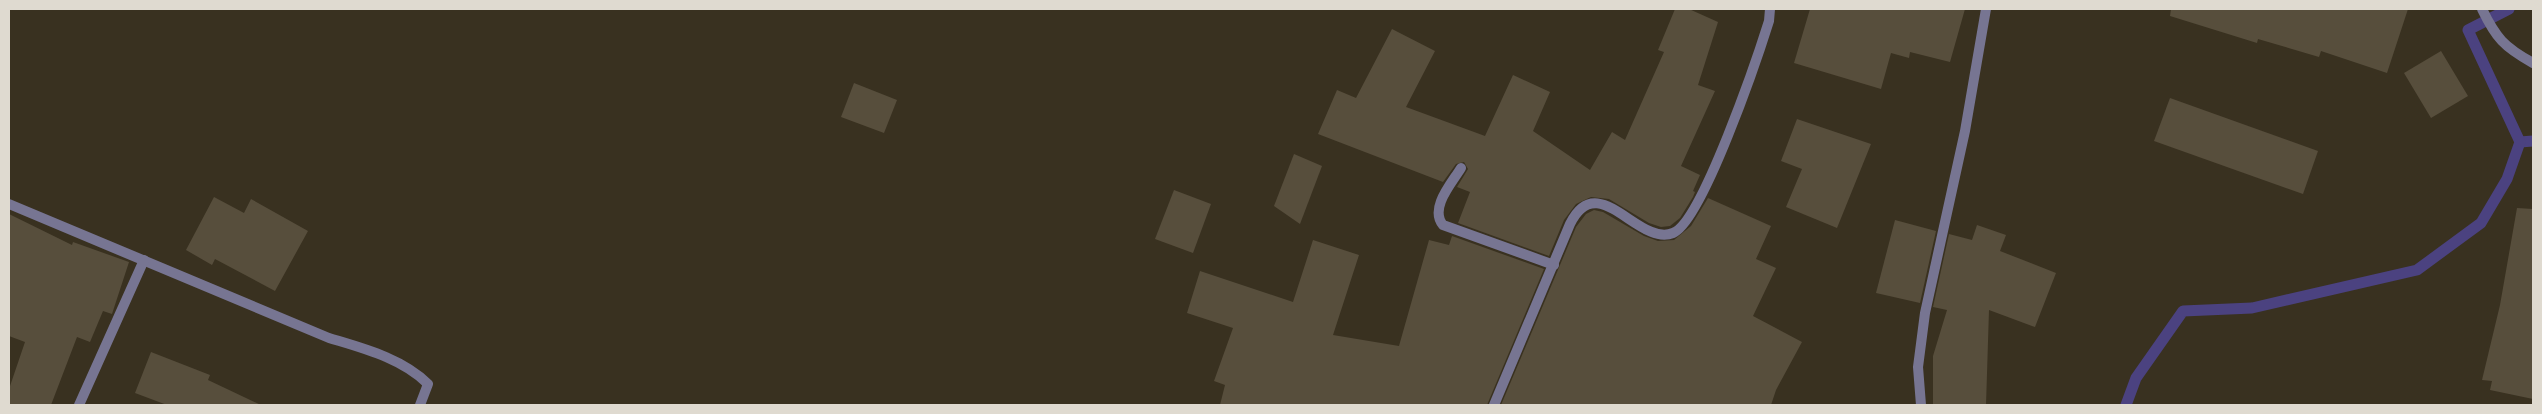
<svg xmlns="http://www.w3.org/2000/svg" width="2542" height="414" viewBox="0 0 2542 414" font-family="Merriweather,serif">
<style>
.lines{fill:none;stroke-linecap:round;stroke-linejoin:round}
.stream{stroke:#4b4280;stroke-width:11}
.building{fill:#574e3c}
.street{stroke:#777592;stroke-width:10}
</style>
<rect width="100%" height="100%" fill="#393120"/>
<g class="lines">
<!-- stream -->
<g class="stream">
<path d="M 2520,142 L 2533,141"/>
<path d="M 2126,405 L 2136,378 L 2183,311 L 2252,308 L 2417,270 L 2481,223 L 2507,179 L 2520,142 L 2468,30 L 2509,9"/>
</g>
</g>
<!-- building -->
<g class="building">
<path d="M 1675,9 L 1689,9 L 1718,22 L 1698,85 L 1715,91 L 1681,166 L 1700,175 L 1693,191 L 1695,192 L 1693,197 L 1680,218 L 1670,226 L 1661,227 L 1649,223 L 1609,199 L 1591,197 L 1576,204 L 1564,220 L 1549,256 L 1458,223 L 1470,192 L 1457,187 L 1468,169 L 1464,162 L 1456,164 L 1443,182 L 1318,134 L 1337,90 L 1356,98 L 1392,29 L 1435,51 L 1406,107 L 1485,136 L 1513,75 L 1550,92 L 1533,131 L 1590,170 L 1612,132 L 1625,140 L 1664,52 L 1658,50 Z"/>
<path d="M 1810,9 L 1965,9 L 1950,62 L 1910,52 L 1909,58 L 1891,53 L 1881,89 L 1794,63 Z"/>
<path d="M 2171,9 L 2408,9 L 2387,73 L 2321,51 L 2319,57 L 2258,39 L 2257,43 L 2170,16 Z"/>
<path d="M 2441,51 L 2468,96 L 2431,118 L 2404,73 Z"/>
<path d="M 854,83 L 897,100 L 884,133 L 841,117 Z"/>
<path d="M 2170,98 L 2318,151 L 2303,194 L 2154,141 Z"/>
<path d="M 1797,119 L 1871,144 L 1837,228 L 1786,207 L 1802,169 L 1781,161 Z"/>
<path d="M 1294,154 L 1322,166 L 1300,224 L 1274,206 Z"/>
<path d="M 1174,190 L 1211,204 L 1193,253 L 1155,239 Z"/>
<path d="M 214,197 L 244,213 L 251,199 L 308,231 L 275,291 L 215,259 L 212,265 L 186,250 Z"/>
<path d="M 1708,198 L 1771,226 L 1756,259 L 1776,268 L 1753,316 L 1802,342 L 1776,390 L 1771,405 L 1501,405 L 1576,227 L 1586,214 L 1594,210 L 1603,212 L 1644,236 L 1658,241 L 1674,240 L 1691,226 Z"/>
<path d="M 2517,208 L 2533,209 L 2533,399 L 2490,390 L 2492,381 L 2482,380 L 2500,305 Z"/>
<path d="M 9,214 L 72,245 L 73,242 L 129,262 L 112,314 L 103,311 L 90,342 L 77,337 L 51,405 L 9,405 L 9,389 L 25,342 L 9,336 Z"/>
<path d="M 1895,220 L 1936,231 L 1920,303 L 1876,293 Z"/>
<path d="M 1977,225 L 2006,235 L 2000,251 L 2056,273 L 2035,327 L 1989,310 L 1986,405 L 1933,405 L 1933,356 L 1947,310 L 1933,307 L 1949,234 L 1972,240 Z"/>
<path d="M 1452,236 L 1544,269 L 1487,405 L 1220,405 L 1225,385 L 1214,381 L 1233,328 L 1187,313 L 1200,271 L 1293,302 L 1313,240 L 1359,255 L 1333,335 L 1399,346 L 1429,240 L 1449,245 Z"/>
<path d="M 151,352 L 210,375 L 208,380 L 261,405 L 167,405 L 135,393 Z"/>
</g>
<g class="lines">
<!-- street -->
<g class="street">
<path d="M 2482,9 C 2496,38 2504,47 2533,63"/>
<path d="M 1461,168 C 1452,183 1429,208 1443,225 L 1554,265"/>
<path d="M 9,204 L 329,338 C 362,348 402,358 428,384 L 420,405"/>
<path d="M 79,405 L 144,260"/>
<path d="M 1494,405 L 1570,224 C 1598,167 1638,247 1673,233 C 1702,222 1758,56 1769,21 L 1770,9"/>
<path d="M 1921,405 L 1918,367 L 1925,313 L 1965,131 L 1986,9"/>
</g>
</g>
<!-- border -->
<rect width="2542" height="414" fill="none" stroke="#dfdad0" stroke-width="20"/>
</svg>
